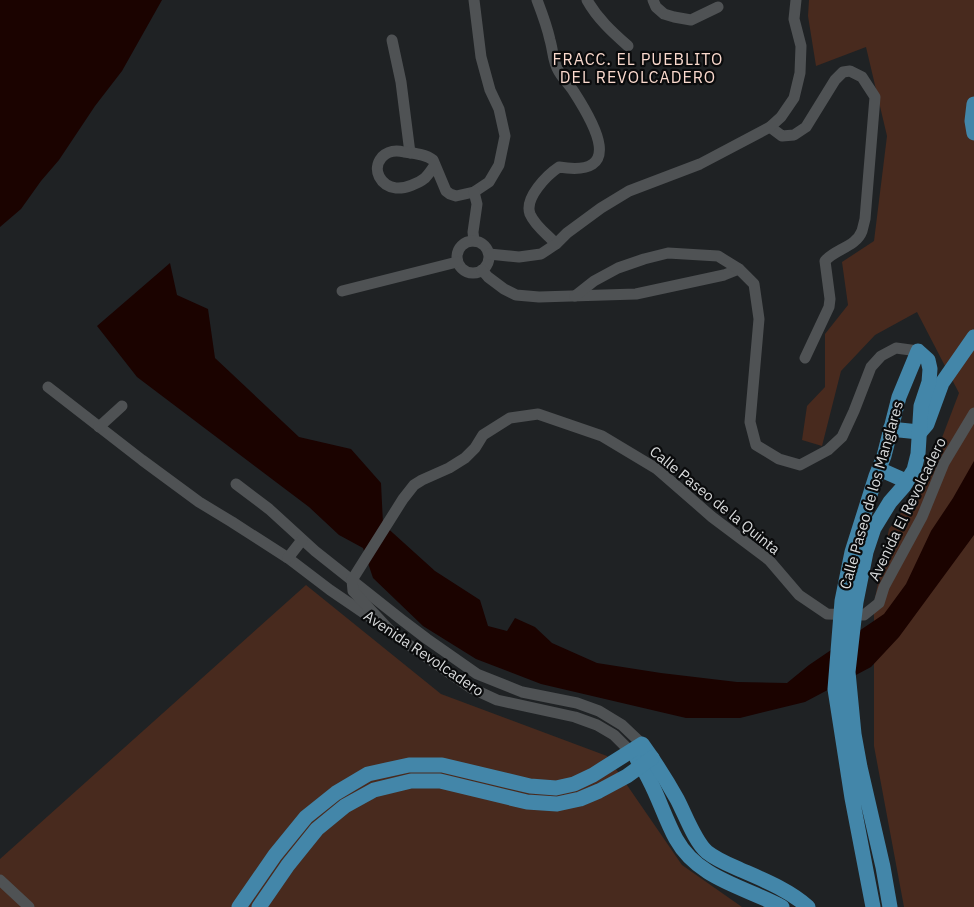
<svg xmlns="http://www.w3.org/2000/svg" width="974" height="907" viewBox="0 0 974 907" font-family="'IBM Plex Sans',sans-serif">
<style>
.green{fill:#482a1e}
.water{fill:#1b0300}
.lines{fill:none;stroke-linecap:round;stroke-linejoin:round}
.minor{stroke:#4f5254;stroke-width:11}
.major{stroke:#4386a9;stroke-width:15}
.labels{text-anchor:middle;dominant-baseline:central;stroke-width:4.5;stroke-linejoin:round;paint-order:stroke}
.street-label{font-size:15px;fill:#d8dadb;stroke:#0a0b0c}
.neighbourhood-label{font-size:16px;letter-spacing:1px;fill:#fad9cd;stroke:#0a0b0c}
</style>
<rect width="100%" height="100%" fill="#1f2224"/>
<!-- green -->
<g class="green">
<path d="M 809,0 L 974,0 L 974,907 L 904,907 L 874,746 L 874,603 L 889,529 L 927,477 L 959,393 L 917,312 L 875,335 L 841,371 L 822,446 L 802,440 L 807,406 L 825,387 L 825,334 L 848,305 L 842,262 L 874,241 L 887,136 L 866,47 L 816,66 L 808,16 Z"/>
<path d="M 306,585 L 441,694 L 607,756 L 682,865 L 742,907 L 0,907 L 0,859 Z"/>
</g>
<!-- water -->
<g class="water">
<path d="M 0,0 L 162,0 L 122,71 L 95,106 L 59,160 L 41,181 L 21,209 L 0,227 Z"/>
<path d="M 170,263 L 177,295 L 208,309 L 215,358 L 299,437 L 351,449 L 381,483 L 383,524 L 435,571 L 480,600 L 488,626 L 507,631 L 515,618 L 535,627 L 552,643 L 597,663 L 661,673 L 737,682 L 787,683 L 809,665 L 884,614 L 906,584 L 931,531 L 953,498 L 974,461 L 974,535 L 899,637 L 871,667 L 805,702 L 740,718 L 686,718 L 541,684 L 476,659 L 423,626 L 373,578 L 363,548 L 339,535 L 309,507 L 137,377 L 97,326 Z"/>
</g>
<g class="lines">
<!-- minor -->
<g class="minor">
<path d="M 537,0 C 542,13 547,26 550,40 C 553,50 553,62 558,70 C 562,78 569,84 574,92 C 594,123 626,178 559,167 C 547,175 524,198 530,214 C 535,226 548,235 556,244"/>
<path d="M 587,0 C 597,18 612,32 628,46"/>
<path d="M 653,0 L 656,7 L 664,14 L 674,17 L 691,20 L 718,7"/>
<path d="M 392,40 L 401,82 L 410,153"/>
<path d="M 770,127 L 782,136 L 794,135 L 806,127 L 835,80 L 843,72 L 850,71 L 862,77 L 875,97 L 865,219 C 864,223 863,227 862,231 C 856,247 835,249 825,261 L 830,299 L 829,307 L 805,358"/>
<path d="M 435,165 C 432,169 429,174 425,178 C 419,183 405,189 396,188 C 381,186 371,170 382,157 C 388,151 396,150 404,152 C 413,153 426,154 433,160 L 446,191 L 450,194 L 456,196 L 474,192 L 489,182 L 499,165 L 505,136 L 499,109 L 490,90 L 481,57 L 474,0"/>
<path d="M 474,241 L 473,232 L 477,204 L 474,192"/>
<circle cx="473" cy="257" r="16"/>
<path d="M 489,254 L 519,257 L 541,254 L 556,244 L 567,233 L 601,208 L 629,191 L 700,164 L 770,127 L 781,117 L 794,98 L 800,73 L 801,46 L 794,19 L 796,0"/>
<path d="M 482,270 L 488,277 L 504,289 L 516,295 L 539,297 L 636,294 L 724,275 L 739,269"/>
<path d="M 342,291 L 457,262"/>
<path d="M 575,296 L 594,281 L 618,268 L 644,259 L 668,253 L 718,256 L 739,269 L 754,284 L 759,319 L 750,422 L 756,445 L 779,459 L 800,465 L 828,450 L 842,437 L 854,411 L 871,367 L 881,356 L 896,348 L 918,351"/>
<path d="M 48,387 L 142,460 L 199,502 L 232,522 L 288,558 L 330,590 L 374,620"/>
<path d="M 99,427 L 122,406"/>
<path d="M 236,484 L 269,509 L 315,551 L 402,620 L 427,639 L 477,674 L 522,692 L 577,703 L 599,711 L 622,725 L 642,744"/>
<path d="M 288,558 L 302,540"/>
<path d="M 389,631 L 471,688 L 497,700 L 575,717 L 597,725 L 614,735 L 631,752"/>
<path d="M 394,635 L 353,591 L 352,580 L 403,499 L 414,485 L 422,480 L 449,468 L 465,458 L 475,448 L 483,435 L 510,418 L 538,414 L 602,436 L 657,469 L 712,517 L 769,560 L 799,595 L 827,614 L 864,615 L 879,603 L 884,587 L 922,517 L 944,463 L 974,413"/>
<path d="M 0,880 L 29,907"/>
</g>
<!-- major -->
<g class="major">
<path d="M 974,104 L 972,121 L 974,133"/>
<path d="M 890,429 L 919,432"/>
<path d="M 921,431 L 927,424 L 942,383 L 974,337"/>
<path d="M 879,469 L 906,481"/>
<path d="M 637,759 C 655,784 662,813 676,839 C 698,879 745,887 782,907"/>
<path d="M 239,907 L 275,855 L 306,817 L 336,793 L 368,774 L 409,765 L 442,765 L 530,786 L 556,788 L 574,784 L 593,775 L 642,744 C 655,762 667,781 677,799 C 685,814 695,842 707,852 C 717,860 730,865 741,870 C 764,880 789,890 808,907"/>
<path d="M 259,907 L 288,865 L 317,829 L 345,806 L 374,790 L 411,781 L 440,781 L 527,802 L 557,804 L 580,799 L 599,791 L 627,776 L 652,758"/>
<path d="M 873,907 L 852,798 L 835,689 L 842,601 L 852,552 L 876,476 L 884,456 L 899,397 L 918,351 L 928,360 L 930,369 L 929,382 L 921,406 L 918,454 L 914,470 L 904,486 L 890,502 L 874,528 L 866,552 L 856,602 L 848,672 L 854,734 L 860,767 L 883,867 L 890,907"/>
</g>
</g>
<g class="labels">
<!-- street labels -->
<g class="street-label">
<text transform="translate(871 495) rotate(-74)">Calle Paseo de los Manglares</text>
<text transform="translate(715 500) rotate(39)">Calle Paseo de la Quinta</text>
<text transform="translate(907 509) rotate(-64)">Avenida El Revolcadero</text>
<text transform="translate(424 653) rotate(34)">Avenida Revolcadero</text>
</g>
<!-- neighbourhood labels -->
<g class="neighbourhood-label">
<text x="638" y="59">FRACC. EL PUEBLITO<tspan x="638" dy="18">DEL REVOLCADERO</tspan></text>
</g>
</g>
</svg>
